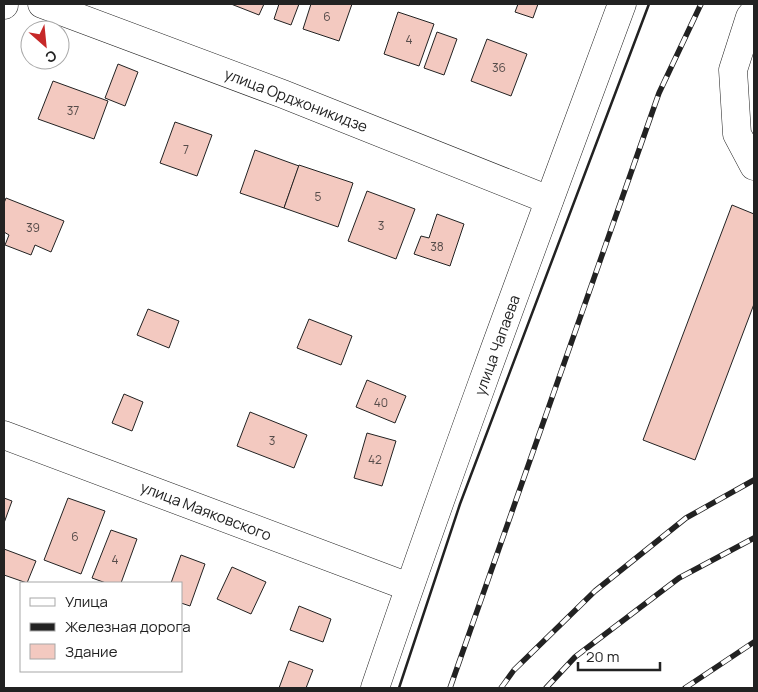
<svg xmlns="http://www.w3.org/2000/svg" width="758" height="692" viewBox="0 0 758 692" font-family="Manrope,sans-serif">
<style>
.building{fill:#f3c9c0;stroke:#222}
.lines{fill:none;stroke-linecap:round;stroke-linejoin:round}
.minor-casing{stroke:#222;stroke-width:29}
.minor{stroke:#fff;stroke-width:28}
.rail-casing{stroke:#222;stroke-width:5.5}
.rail{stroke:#fff;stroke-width:4;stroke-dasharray:11;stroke-linecap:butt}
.wall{stroke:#222;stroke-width:2.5}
.labels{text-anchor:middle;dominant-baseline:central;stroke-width:4;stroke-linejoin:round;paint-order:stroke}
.number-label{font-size:12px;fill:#564c4a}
.street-label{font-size:15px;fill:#222;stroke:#fff}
</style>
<rect width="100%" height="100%" fill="#fff"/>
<!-- building -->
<g class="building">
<path d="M 231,4 L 264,4 L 259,15 Z"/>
<path d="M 279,4 L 299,4 L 291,25 L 274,19 Z"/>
<path d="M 311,4 L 352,4 L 339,41 L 303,29 Z"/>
<path d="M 518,4 L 538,4 L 533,18 L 515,12 Z"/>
<path d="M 398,12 L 434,24 L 419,66 L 384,54 Z"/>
<path d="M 437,32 L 457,39 L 444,75 L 424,68 Z"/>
<path d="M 487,39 L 527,54 L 511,96 L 471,81 Z"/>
<path d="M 118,64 L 138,72 L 125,106 L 105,98 Z"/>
<path d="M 53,81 L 108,101 L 94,139 L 38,119 Z"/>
<path d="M 175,122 L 212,135 L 197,176 L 160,163 Z"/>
<path d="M 255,150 L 299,166 L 284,208 L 240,193 Z"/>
<path d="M 299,165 L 353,183 L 338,227 L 284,208 Z"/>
<path d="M 367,191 L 415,209 L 396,259 L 348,241 Z"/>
<path d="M 6,198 L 64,221 L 51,252 L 35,245 L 31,255 L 5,245 L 9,235 L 4,232 L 4,203 Z"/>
<path d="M 732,205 L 754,214 L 754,304 L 695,460 L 643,440 Z"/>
<path d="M 437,214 L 464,224 L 450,266 L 414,254 L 421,236 L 429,238 Z"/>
<path d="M 148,309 L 179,321 L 169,348 L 137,335 Z"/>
<path d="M 309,319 L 352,336 L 341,365 L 297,348 Z"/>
<path d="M 367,380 L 406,396 L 395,423 L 356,407 Z"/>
<path d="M 124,394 L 143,402 L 132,431 L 112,423 Z"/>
<path d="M 250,412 L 307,435 L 294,468 L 237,446 Z"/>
<path d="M 367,433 L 396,441 L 382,486 L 354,478 Z"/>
<path d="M 4,498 L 12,501 L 4,523 Z"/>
<path d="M 68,498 L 105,511 L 81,574 L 44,560 Z"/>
<path d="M 111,530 L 137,539 L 121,583 L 106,583 L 92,578 Z"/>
<path d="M 4,549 L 36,561 L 27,583 L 4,575 Z"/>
<path d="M 181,555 L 205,564 L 190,606 L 181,603 L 181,583 L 171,583 Z"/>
<path d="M 232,567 L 266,582 L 251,614 L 217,599 Z"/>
<path d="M 299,606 L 331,619 L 323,642 L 290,630 Z"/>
<path d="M 289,661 L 313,670 L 306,688 L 279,688 Z"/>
</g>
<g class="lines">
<!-- minor casing -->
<g class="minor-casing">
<g id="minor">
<path d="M 42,4 L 283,94 L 549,200"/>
<path d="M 4,5 L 4,4"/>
<path d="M 754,12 L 750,17 L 733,70 L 737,134 L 754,166"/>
<path d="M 4,435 L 409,587"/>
<path d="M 375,688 C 453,458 538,231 622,4"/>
</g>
</g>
<!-- minor -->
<use href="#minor" class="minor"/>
<!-- rail casing -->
<g class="rail-casing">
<g id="rail">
<path d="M 450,688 L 659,93 L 701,4"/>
<path d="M 501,688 L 514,670 L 595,591 L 686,518 L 754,480"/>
<path d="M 546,688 L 575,657 L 679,578 L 754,538"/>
<path d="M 685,688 L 754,642"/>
</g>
</g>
<!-- rail -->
<use href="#rail" class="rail"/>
<!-- wall -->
<path class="wall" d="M 399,688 L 460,504 L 649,4"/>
</g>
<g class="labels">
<!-- number labels -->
<g class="number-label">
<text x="327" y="16">6</text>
<text x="409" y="39">4</text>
<text x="499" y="67">36</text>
<text x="73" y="110">37</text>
<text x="186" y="149">7</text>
<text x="318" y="196">5</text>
<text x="381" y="225">3</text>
<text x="33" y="227">39</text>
<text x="437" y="246">38</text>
<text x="381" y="402">40</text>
<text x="272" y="440">3</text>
<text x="375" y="459">42</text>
<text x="75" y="536">6</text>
<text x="115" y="559">4</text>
</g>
<!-- street labels -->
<g class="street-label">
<text transform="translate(296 100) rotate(21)">улица Орджоникидзе</text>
<text transform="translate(497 345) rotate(-70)">улица Чапаева</text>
<text transform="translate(206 511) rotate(21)">улица Маяковского</text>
</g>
</g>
<!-- border -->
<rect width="758" height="692" fill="none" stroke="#222222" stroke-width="10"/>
<!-- legend -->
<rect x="20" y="582" width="162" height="90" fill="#ffffff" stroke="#a7a7a7"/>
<rect x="30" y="598" width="25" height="8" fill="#ffffff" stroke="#a7a7a7"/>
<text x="65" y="607" font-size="15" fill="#222222">Улица</text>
<rect x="30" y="623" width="25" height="8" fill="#222222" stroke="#a7a7a7"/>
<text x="65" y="632" font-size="15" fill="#222222">Железная дорога</text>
<rect x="30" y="644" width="25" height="15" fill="#f3c9c0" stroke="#a7a7a7"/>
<text x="65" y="657" font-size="15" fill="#222222">Здание</text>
<!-- north arrow -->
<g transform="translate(45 45) rotate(153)"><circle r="24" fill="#ffffff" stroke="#a7a7a7"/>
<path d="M0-4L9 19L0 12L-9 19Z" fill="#c62828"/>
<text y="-8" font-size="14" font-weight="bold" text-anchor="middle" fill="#222222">С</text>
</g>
<!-- scale -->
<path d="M578 662v8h82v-8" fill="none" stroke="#222222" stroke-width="2.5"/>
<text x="586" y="662" font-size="15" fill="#222222" stroke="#ffffff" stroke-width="4" paint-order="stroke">20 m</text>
</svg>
